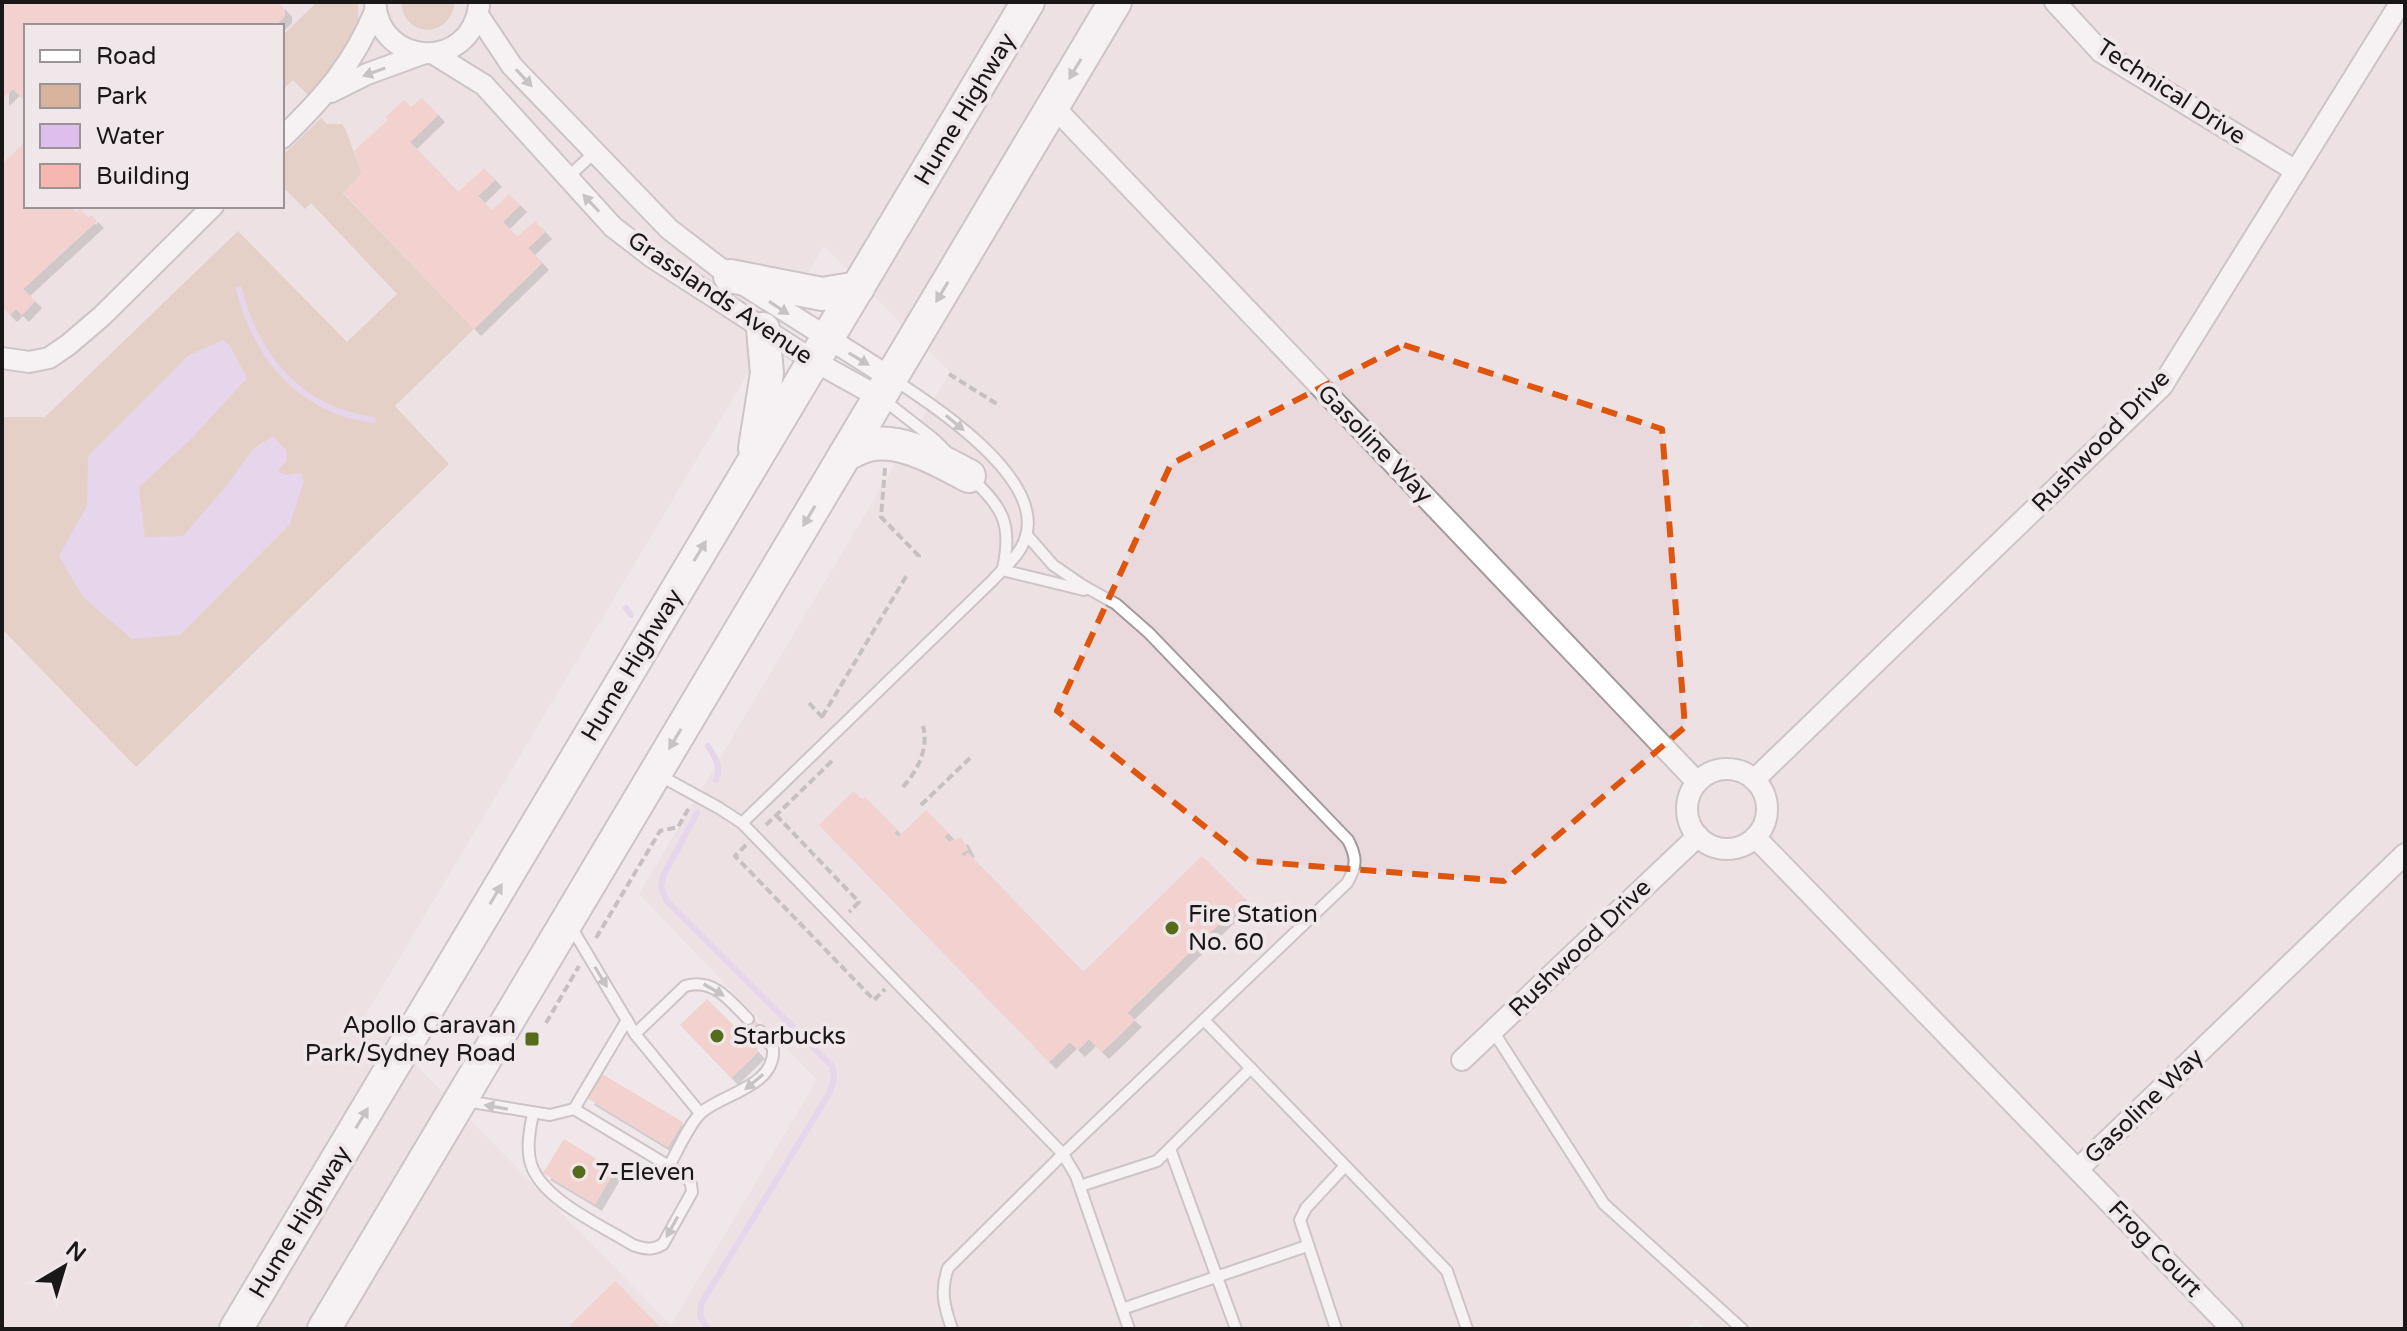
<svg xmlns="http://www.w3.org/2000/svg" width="2407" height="1331" viewBox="0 0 2407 1331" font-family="'Varela Round',sans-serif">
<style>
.built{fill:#ead9dc;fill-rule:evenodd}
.green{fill:#d8b39e}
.water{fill:#ddbeed}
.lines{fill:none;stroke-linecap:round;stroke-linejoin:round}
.stream{stroke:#ddbeed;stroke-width:6}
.building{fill:#f5b7b0;filter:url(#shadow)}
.service-casing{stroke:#a29a9c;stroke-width:14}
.minor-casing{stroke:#a29a9c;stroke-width:24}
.trunk-casing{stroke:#a29a9c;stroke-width:36}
.path{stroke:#969092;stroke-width:4;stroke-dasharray:8 4;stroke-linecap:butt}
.service{stroke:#fff;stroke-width:10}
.minor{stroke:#fff;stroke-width:20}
.trunk{stroke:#fff;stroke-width:32}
.oneway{fill:#989797}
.marked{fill:none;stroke:#de560d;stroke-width:6;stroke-dasharray:16 10;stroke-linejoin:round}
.poi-dot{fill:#576c1a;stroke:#efe7e9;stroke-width:3}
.labels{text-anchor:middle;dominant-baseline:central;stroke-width:8;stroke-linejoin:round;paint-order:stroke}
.street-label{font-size:24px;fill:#1a1718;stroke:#efe7e9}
.poi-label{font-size:24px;fill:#1a1718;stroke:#efe7e9;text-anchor:start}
</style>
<defs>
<filter id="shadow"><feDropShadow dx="7" dy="7" stdDeviation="0" flood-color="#0004"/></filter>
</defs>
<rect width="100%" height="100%" fill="#efe7e9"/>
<!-- built -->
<path class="built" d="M 2,2 L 2405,2 L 2405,1329 L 1706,1329 L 1696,1319 L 1686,1329 L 2,1329 ZM 26,26 L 282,26 L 282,206 L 26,206 ZM 824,246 L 950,372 L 639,894 L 817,1080 L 671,1325 L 366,1014 Z"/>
<!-- green -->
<g class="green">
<path d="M 317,2 L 357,2 C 366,37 331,72 308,95 L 293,80 L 282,90 L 282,36 Z"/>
<path d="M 401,2 L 455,2 C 450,39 404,39 401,2 Z"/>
<path d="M 321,118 L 327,124 L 342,124 L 345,128 L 362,174 L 343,193 L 474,329 L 395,406 L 449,464 L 136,767 L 2,629 L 2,417 L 45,417 L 238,231 L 347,342 L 397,294 L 311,203 L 305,209 L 282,186 L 282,156 Z"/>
</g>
<!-- water -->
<path class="water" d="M 223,340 L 230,346 L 247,378 L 191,439 L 139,487 L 145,537 L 183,536 L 223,490 L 253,449 L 273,436 L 286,450 L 287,460 L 278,471 L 286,475 L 301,473 L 304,482 L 290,524 L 180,635 L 132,639 L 83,597 L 59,556 L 87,506 L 88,456 L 189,355 Z"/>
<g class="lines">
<!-- stream -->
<g class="stream">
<path d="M 239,289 C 256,358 301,410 373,420"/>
<path d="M 626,608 L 631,615"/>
<path d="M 708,746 C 715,757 722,767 716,780"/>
<path d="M 697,813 L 663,876 L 661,887 L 666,900 L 832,1066 L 834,1078 L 830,1092 L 701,1304 L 700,1315 L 707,1329"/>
</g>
</g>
<!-- building -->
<g class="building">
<path d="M 2,2 L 278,2 L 285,10 L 285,16 L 275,26 L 26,26 L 26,102 L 13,89 L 2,99 Z"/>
<path d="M 422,98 L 438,115 L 410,142 L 458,192 L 484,168 L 495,180 L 478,196 L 492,210 L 509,194 L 520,205 L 503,222 L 517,237 L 535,221 L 545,232 L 528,248 L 542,263 L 474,329 L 343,192 L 362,174 L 354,151 L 388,120 L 385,117 L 404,100 L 411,107 Z"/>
<path d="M 26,141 L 26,206 L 71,206 L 76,212 L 80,209 L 89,218 L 91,215 L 97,221 L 23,289 L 35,301 L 22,315 L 16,309 L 10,315 L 2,307 L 2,164 Z"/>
<path d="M 854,791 L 862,800 L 865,797 L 897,830 L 894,833 L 898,837 L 926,810 L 948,833 L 944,837 L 949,842 L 961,837 L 968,850 L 961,853 L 964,857 L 968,853 L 1083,972 L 1202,856 L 1245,899 L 1127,1013 L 1135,1020 L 1102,1052 L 1089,1039 L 1078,1050 L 1070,1042 L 1049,1062 L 819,825 Z"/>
<path d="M 707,999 L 737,1029 L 751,1016 L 763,1029 L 749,1042 L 758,1052 L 731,1078 L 680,1025 Z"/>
<path d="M 602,1074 L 683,1122 L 668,1147 L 587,1098 Z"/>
<path d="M 564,1139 L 615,1170 L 595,1204 L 543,1173 Z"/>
<path d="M 615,1281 L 661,1329 L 573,1329 L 570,1325 Z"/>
</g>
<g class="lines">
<!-- service casing -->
<g class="service-casing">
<g id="service">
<path d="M 567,178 L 594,153"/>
<path d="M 893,379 C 935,406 1043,477 1026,536 C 1021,555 1005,566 993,580 L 742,823 L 1063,1154 L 1347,883 C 1357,866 1357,857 1348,840 L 1149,633 L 1116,604 L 1082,585 L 1053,565 L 1027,535"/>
<path d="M 884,400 L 935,440 L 946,451"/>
<path d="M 970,477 C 1002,506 1013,524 1003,568"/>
<path d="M 1002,570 L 1084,590"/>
<path d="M 657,774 L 719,808 L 742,823"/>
<path d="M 570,925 L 635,1034 L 700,1113"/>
<path d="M 1204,1020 L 1447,1271 L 1467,1329"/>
<path d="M 1493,1031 L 1604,1204 L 1742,1329"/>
<path d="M 635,1034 L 685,986 C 714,978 729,1000 748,1019"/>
<path d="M 466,1101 L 550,1115 L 574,1109 L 687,1177 L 691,1184 L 692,1192 L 663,1244 C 652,1251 645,1249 633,1245 C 603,1226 542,1200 531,1164 C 526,1148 530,1129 533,1113"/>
<path d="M 574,1109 L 627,1020"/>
<path d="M 1170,1149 L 1236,1329"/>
<path d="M 669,1166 C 677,1152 690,1122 702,1112 C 725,1093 776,1086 773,1048 L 760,1031"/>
<path d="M 1080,1186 L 1157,1161 L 1251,1068"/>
<path d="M 1122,1309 L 1307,1246"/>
<path d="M 952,1329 C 944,1306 940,1291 948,1268 L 1063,1154 L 1076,1176 L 1129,1329"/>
<path d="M 1336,1329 L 1300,1220 L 1306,1208 L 1345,1166"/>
</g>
</g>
<!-- minor casing -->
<g class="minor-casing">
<g id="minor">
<path d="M 375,2 C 379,67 470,72 479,6"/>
<path d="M 2055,2 L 2101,52 L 2296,171"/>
<path d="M 478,15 L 512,66 L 669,229 L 730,276 L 891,378"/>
<path d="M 434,54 L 484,85 L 613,227 L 652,257 L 814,361 L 879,397"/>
<path d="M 331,92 L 367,74 L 422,54"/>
<path d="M 1053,106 L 1697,782"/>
<path d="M 282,138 C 324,97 353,65 376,9"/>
<path d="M 2,358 L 29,362 L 49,358 L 68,345 L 102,316 L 213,206"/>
<circle cx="1727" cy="809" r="40"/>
<path d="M 1754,780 L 2162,386 L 2401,2"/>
<path d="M 1755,837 L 2232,1329"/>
<path d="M 1462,1060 L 1698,836"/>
<path d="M 2078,1169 L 2405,854"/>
</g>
</g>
<!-- trunk casing -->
<g class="trunk-casing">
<g id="trunk">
<path d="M 730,276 L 822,294 L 858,288"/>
<path d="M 755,448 L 767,373 L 763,329"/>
<path d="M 845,455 C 852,452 860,447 868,445 C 901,437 940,461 969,476"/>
<path d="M 236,1329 L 1028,2"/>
<path d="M 324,1329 L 1115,2"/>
</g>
</g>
<!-- path -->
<g class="path">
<path d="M 949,374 L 1000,406"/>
<path d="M 885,468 L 881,517 L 919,556 L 917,558"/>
<path d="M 809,703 L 824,719"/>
<path d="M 822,717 L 907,575"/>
<path d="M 903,787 C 918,770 929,748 923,726"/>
<path d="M 921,805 L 970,758"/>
<path d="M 776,815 L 859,902 L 849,912"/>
<path d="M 766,825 L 833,760"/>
<path d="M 746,845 L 735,856 L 874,1000 L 885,989"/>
<path d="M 596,938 L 660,831 L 678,827 L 690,806"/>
<path d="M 546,1023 L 579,966"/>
</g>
<!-- service -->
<use href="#service" class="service"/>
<!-- minor -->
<use href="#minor" class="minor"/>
<!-- trunk -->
<use href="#trunk" class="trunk"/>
</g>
<!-- one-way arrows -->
<defs><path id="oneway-solid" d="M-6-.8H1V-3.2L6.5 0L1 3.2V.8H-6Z" transform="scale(2)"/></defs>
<g class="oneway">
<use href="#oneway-solid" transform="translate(1075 69) rotate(121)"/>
<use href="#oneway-solid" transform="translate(374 72) rotate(160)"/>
<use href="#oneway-solid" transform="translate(524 78) rotate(47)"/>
<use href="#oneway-solid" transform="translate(591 203) rotate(-133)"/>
<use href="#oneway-solid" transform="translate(942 292) rotate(121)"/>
<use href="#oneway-solid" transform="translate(779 308) rotate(33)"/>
<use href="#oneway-solid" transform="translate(859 359) rotate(31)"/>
<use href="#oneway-solid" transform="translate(955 423) rotate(40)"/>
<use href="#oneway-solid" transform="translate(809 516) rotate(121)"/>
<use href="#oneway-solid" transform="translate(700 551) rotate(-59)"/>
<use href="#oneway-solid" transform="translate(675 739) rotate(121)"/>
<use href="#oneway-solid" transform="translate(496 894) rotate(-59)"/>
<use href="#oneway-solid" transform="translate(601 977) rotate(59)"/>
<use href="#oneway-solid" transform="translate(714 990) rotate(30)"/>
<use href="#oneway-solid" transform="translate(754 1082) rotate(140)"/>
<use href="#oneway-solid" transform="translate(496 1107) rotate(-170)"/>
<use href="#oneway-solid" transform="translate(362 1118) rotate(-59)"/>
<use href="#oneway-solid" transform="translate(672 1227) rotate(119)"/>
</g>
<!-- marked area -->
<path d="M0 0H2407V1331H0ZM 1404,345 L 1662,429 L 1685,727 L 1504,881 L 1249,861 L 1057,711 L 1171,464 Z" fill="#efe7e9" fill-opacity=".55" fill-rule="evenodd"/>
<path class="marked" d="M 1404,345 L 1662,429 L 1685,727 L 1504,881 L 1249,861 L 1057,711 L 1171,464 Z"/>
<!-- markers -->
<g class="poi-dot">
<circle cx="1172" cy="928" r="8"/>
<circle cx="717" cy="1036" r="8"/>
<rect x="524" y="1031" width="16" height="16" rx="4"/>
<circle cx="579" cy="1172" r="8"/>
</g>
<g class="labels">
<!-- street labels -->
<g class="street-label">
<text transform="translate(2171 92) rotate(33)">Technical Drive</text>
<text transform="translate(965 109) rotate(-59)">Hume Highway</text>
<text transform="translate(720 298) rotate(34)">Grasslands Avenue</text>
<text transform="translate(2101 441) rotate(-46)">Rushwood Drive</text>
<text transform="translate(1375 444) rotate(46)">Gasoline Way</text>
<text transform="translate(632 665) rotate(-59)">Hume Highway</text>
<text transform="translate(1580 948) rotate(-44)">Rushwood Drive</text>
<text transform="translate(2144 1106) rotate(-44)">Gasoline Way</text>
<text transform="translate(300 1222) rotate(-59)">Hume Highway</text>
<text transform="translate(2155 1249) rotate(46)">Frog Court</text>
</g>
<!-- poi labels -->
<g class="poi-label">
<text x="1188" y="914">Fire Station<tspan x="1188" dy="28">No. 60</tspan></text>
<text x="516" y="1025" text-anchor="end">Apollo Caravan<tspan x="516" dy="28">Park/Sydney Road</tspan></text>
<text x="733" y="1036">Starbucks</text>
<text x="595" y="1172">7-Eleven</text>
</g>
</g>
<!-- border -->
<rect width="2407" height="1331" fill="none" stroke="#1a1718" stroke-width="8"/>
<!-- legend -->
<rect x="24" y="24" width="260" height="184" fill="#efe7e9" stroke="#9a9495" stroke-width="2"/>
<rect x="40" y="50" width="40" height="12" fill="#ffffff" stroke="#9a9495" stroke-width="2"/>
<text x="96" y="64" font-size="24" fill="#1a1718">Road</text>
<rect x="40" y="84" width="40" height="24" fill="#d8b39e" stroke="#9a9495" stroke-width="2"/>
<text x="96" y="104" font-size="24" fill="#1a1718">Park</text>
<rect x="40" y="124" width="40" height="24" fill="#ddbeed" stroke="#9a9495" stroke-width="2"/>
<text x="96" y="144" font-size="24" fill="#1a1718">Water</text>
<rect x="40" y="164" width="40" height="24" fill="#f5b7b0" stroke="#9a9495" stroke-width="2"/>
<text x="96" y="184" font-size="24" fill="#1a1718">Building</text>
<!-- north arrow -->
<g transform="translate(64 1267) rotate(38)" stroke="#efe7e9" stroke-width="6" paint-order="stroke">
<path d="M0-6L14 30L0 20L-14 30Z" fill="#1a1718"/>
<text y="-12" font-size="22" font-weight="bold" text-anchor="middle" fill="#1a1718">N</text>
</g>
</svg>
